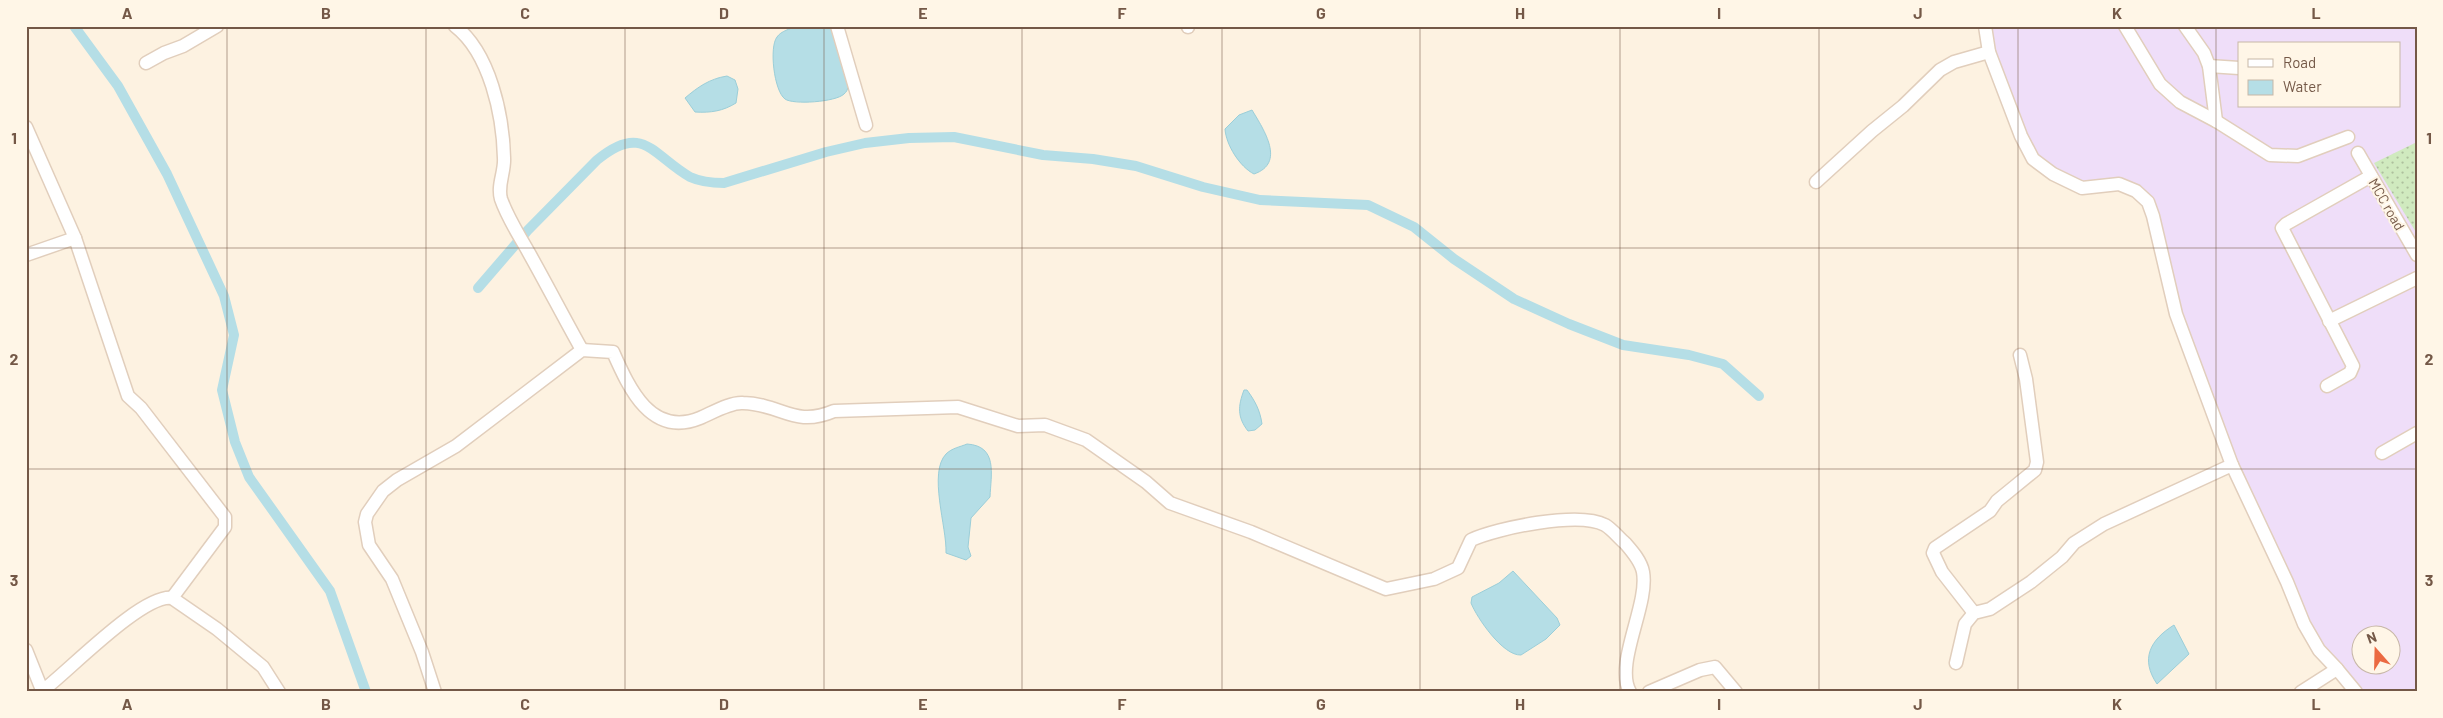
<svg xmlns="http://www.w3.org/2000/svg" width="2443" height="718" viewBox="0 0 2443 718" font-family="Barlow,sans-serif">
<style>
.education{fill:#efdef9;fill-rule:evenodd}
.park{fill:url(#park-dots)}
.water{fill:#b5dee6;stroke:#9bced8}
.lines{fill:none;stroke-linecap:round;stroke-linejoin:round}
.canal{stroke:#b5dee6;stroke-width:10}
.minor-casing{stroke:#e1cebc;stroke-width:15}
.minor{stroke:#fff;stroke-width:12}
.grid{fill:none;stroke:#745847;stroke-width:1;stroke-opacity:0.55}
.labels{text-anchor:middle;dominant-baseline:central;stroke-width:4;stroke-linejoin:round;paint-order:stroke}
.street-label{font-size:14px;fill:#745847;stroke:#fff6e7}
.neatline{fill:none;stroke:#745847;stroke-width:2}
.grid-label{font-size:16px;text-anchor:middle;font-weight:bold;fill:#745847}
</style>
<defs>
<pattern id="park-dots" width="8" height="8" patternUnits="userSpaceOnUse" patternTransform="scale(1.25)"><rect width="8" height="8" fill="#d0eabf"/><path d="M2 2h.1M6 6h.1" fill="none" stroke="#adc09d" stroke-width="1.8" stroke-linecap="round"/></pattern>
</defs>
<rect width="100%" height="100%" fill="#fdf2e1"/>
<!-- education -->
<path class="education" d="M 1986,26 L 2417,26 L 2417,692 L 2360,692 L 2326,651 L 2287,576 L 2244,483 L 2179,313 L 2158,221 L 2137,191 L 2083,188 L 2034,158 ZM 2239,44 L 2399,44 L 2399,106 L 2239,106 ZM 2360,636 L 2390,636 L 2390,666 L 2360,666 Z"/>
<!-- park -->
<path class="park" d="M 2417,142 L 2417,234 L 2374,163 Z"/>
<!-- water -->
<g class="water">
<path d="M 797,26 L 833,26 L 848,80 C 848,85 849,90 844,94 C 836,102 793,105 785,99 C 774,91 769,47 777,37 C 781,31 790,29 797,26 Z"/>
<path d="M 727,76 L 735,80 L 738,89 L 736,103 C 723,111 711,113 695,112 L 685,98 C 698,87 709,79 727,76 Z"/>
<path d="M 1252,110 C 1264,130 1286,163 1254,174 C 1240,167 1226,145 1225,129 L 1239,115 Z"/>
<path d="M 1244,390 L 1247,390 C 1255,401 1260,410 1262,424 L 1255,430 L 1248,431 C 1237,417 1238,406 1244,390 Z"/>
<path d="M 967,444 C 998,446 991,474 990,497 L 971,518 L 968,547 L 971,556 L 966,560 L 946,553 C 947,527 928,473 946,454 C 952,448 960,447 967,444 Z"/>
<path d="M 1513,571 L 1557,618 L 1560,625 L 1546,639 L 1521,655 C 1503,656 1477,618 1471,603 L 1472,597 L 1499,583 Z"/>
<path d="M 2174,625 L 2189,654 L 2157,684 C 2140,659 2150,640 2174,625 Z"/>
</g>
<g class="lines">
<!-- canal -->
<g class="canal">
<path d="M 74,26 L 118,86 L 167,174 L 224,296 L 234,335 L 222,390 L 235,442 L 249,477 L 330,591 L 366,692"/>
<path d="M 478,288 L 528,230 L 597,160 C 643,122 652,155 690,177 C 701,182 713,183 724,183 L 826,152 L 865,143 L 909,138 L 954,137 L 1043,155 L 1093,159 L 1136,166 L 1203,187 L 1260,200 L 1368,205 L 1414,227 L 1454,259 L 1514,299 L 1569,324 L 1623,345 L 1689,355 L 1723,364 L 1759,396"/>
</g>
<!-- minor casing -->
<g class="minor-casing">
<g id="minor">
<path d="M 455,26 C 490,53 503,115 504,158 C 505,172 497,185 501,199 C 508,219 519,235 529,253 C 547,285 564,318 582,350"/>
<path d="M 837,26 L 866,125"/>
<path d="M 1188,26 L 1188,27"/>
<path d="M 1985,26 L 1989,52 L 2021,136 L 2033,159 L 2053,174 L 2082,188 L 2119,184 L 2136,191 L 2148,202 L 2153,216 L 2176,314 L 2232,465 L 2287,582 L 2304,624 L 2319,650 L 2337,669 L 2301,692"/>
<path d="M 2125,26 L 2160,84 L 2180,102 L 2216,121 L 2270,155 L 2298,156 L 2348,137"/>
<path d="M 2185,26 L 2204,53 L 2209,66 L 2216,121"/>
<path d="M 146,63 L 164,53 L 183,46 L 217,26"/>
<path d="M 2209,66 L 2239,68"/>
<path d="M 26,127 L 75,238 L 128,396 L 141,408 L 225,517 L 225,527 L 172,598"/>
<path d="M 2358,153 L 2417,255"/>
<path d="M 1816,182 L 1872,131 L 1903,106 L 1940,70 L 1954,62 L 1989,52"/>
<path d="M 26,255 L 75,238"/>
<path d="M 2329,321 L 2417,278"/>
<path d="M 2327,386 L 2350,373 L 2353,366 L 2282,228 L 2286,224 L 2371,176"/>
<path d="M 2382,453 L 2417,433"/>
<path d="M 1974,613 L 1942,572 L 1933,553 L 1935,548 L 1990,511 L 1997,501 L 2035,470 L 2037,462 L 2026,379 L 2020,355"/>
<path d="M 26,650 L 42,690"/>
<path d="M 1956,663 L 1965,624 L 1974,613 L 1990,609 L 2031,582 L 2062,557 L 2074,543 L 2104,524 L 2232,465"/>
<path d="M 2337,669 L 2356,692"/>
<path d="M 41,692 C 68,672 142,594 172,598 L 217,629 L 263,667 L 279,692"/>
<path d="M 435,692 L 422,652 L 392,579 L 369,545 L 365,522 L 367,514 L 383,491 L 397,480 L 456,446 L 582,350 L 613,352 C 629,388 651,438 700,418 C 712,413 730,402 743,403 C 782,404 794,428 834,411 L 958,407 L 1018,426 L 1045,425 L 1086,440 L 1146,482 L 1170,503 L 1251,532 L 1386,589 L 1434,579 L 1458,568 L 1471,540 C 1497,528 1579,511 1605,525 C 1612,529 1619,538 1625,543 C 1632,551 1641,561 1643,572 C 1649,605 1614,664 1630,692"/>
<path d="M 1649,692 L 1700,670 L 1715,667 L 1736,692"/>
</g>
</g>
<!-- minor -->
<use href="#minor" class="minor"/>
</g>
<!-- grid -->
<path class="grid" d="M 227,26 L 227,692M 426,26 L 426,692M 625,26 L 625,692M 824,26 L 824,692M 1022,26 L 1022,692M 1222,26 L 1222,692M 1420,26 L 1420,692M 1620,26 L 1620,692M 1819,26 L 1819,692M 2018,26 L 2018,692M 2216,26 L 2216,692M 26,248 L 2417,248M 26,469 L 2417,469"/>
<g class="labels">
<!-- street labels -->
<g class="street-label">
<text transform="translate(2387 204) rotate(60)">MCC road</text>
</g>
</g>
<!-- border -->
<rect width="2443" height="718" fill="none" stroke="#fff6e7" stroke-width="55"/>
<!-- legend -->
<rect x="2238" y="42" width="162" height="65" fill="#fff6e7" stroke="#c7b7a7"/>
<rect x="2248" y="59" width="25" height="8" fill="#ffffff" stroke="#c7b7a7"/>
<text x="2283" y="68" font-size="15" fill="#745847">Road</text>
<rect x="2248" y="80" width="25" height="15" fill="#b5dee6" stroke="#c7b7a7"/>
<text x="2283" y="92" font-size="15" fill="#745847">Water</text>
<!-- north arrow -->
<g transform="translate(2376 650) rotate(340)"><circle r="24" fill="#fff6e7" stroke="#c7b7a7"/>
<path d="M0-4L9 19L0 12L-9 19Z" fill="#eb6a42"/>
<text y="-8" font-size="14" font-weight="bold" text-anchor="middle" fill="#745847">N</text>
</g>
<rect x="28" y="28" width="2388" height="662" class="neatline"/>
<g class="grid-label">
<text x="127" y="19">A</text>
<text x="326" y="19">B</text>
<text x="525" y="19">C</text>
<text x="724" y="19">D</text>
<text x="923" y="19">E</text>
<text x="1122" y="19">F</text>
<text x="1321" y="19">G</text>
<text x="1520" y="19">H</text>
<text x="1719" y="19">I</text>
<text x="1918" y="19">J</text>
<text x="2117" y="19">K</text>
<text x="2316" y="19">L</text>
<text x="14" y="144">1</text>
<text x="2429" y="144">1</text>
<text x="14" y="365">2</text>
<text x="2429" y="365">2</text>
<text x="14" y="586">3</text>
<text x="2429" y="586">3</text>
<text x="127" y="710">A</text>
<text x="326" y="710">B</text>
<text x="525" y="710">C</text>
<text x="724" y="710">D</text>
<text x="923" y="710">E</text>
<text x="1122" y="710">F</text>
<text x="1321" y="710">G</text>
<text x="1520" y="710">H</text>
<text x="1719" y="710">I</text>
<text x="1918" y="710">J</text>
<text x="2117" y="710">K</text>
<text x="2316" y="710">L</text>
</g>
</svg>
